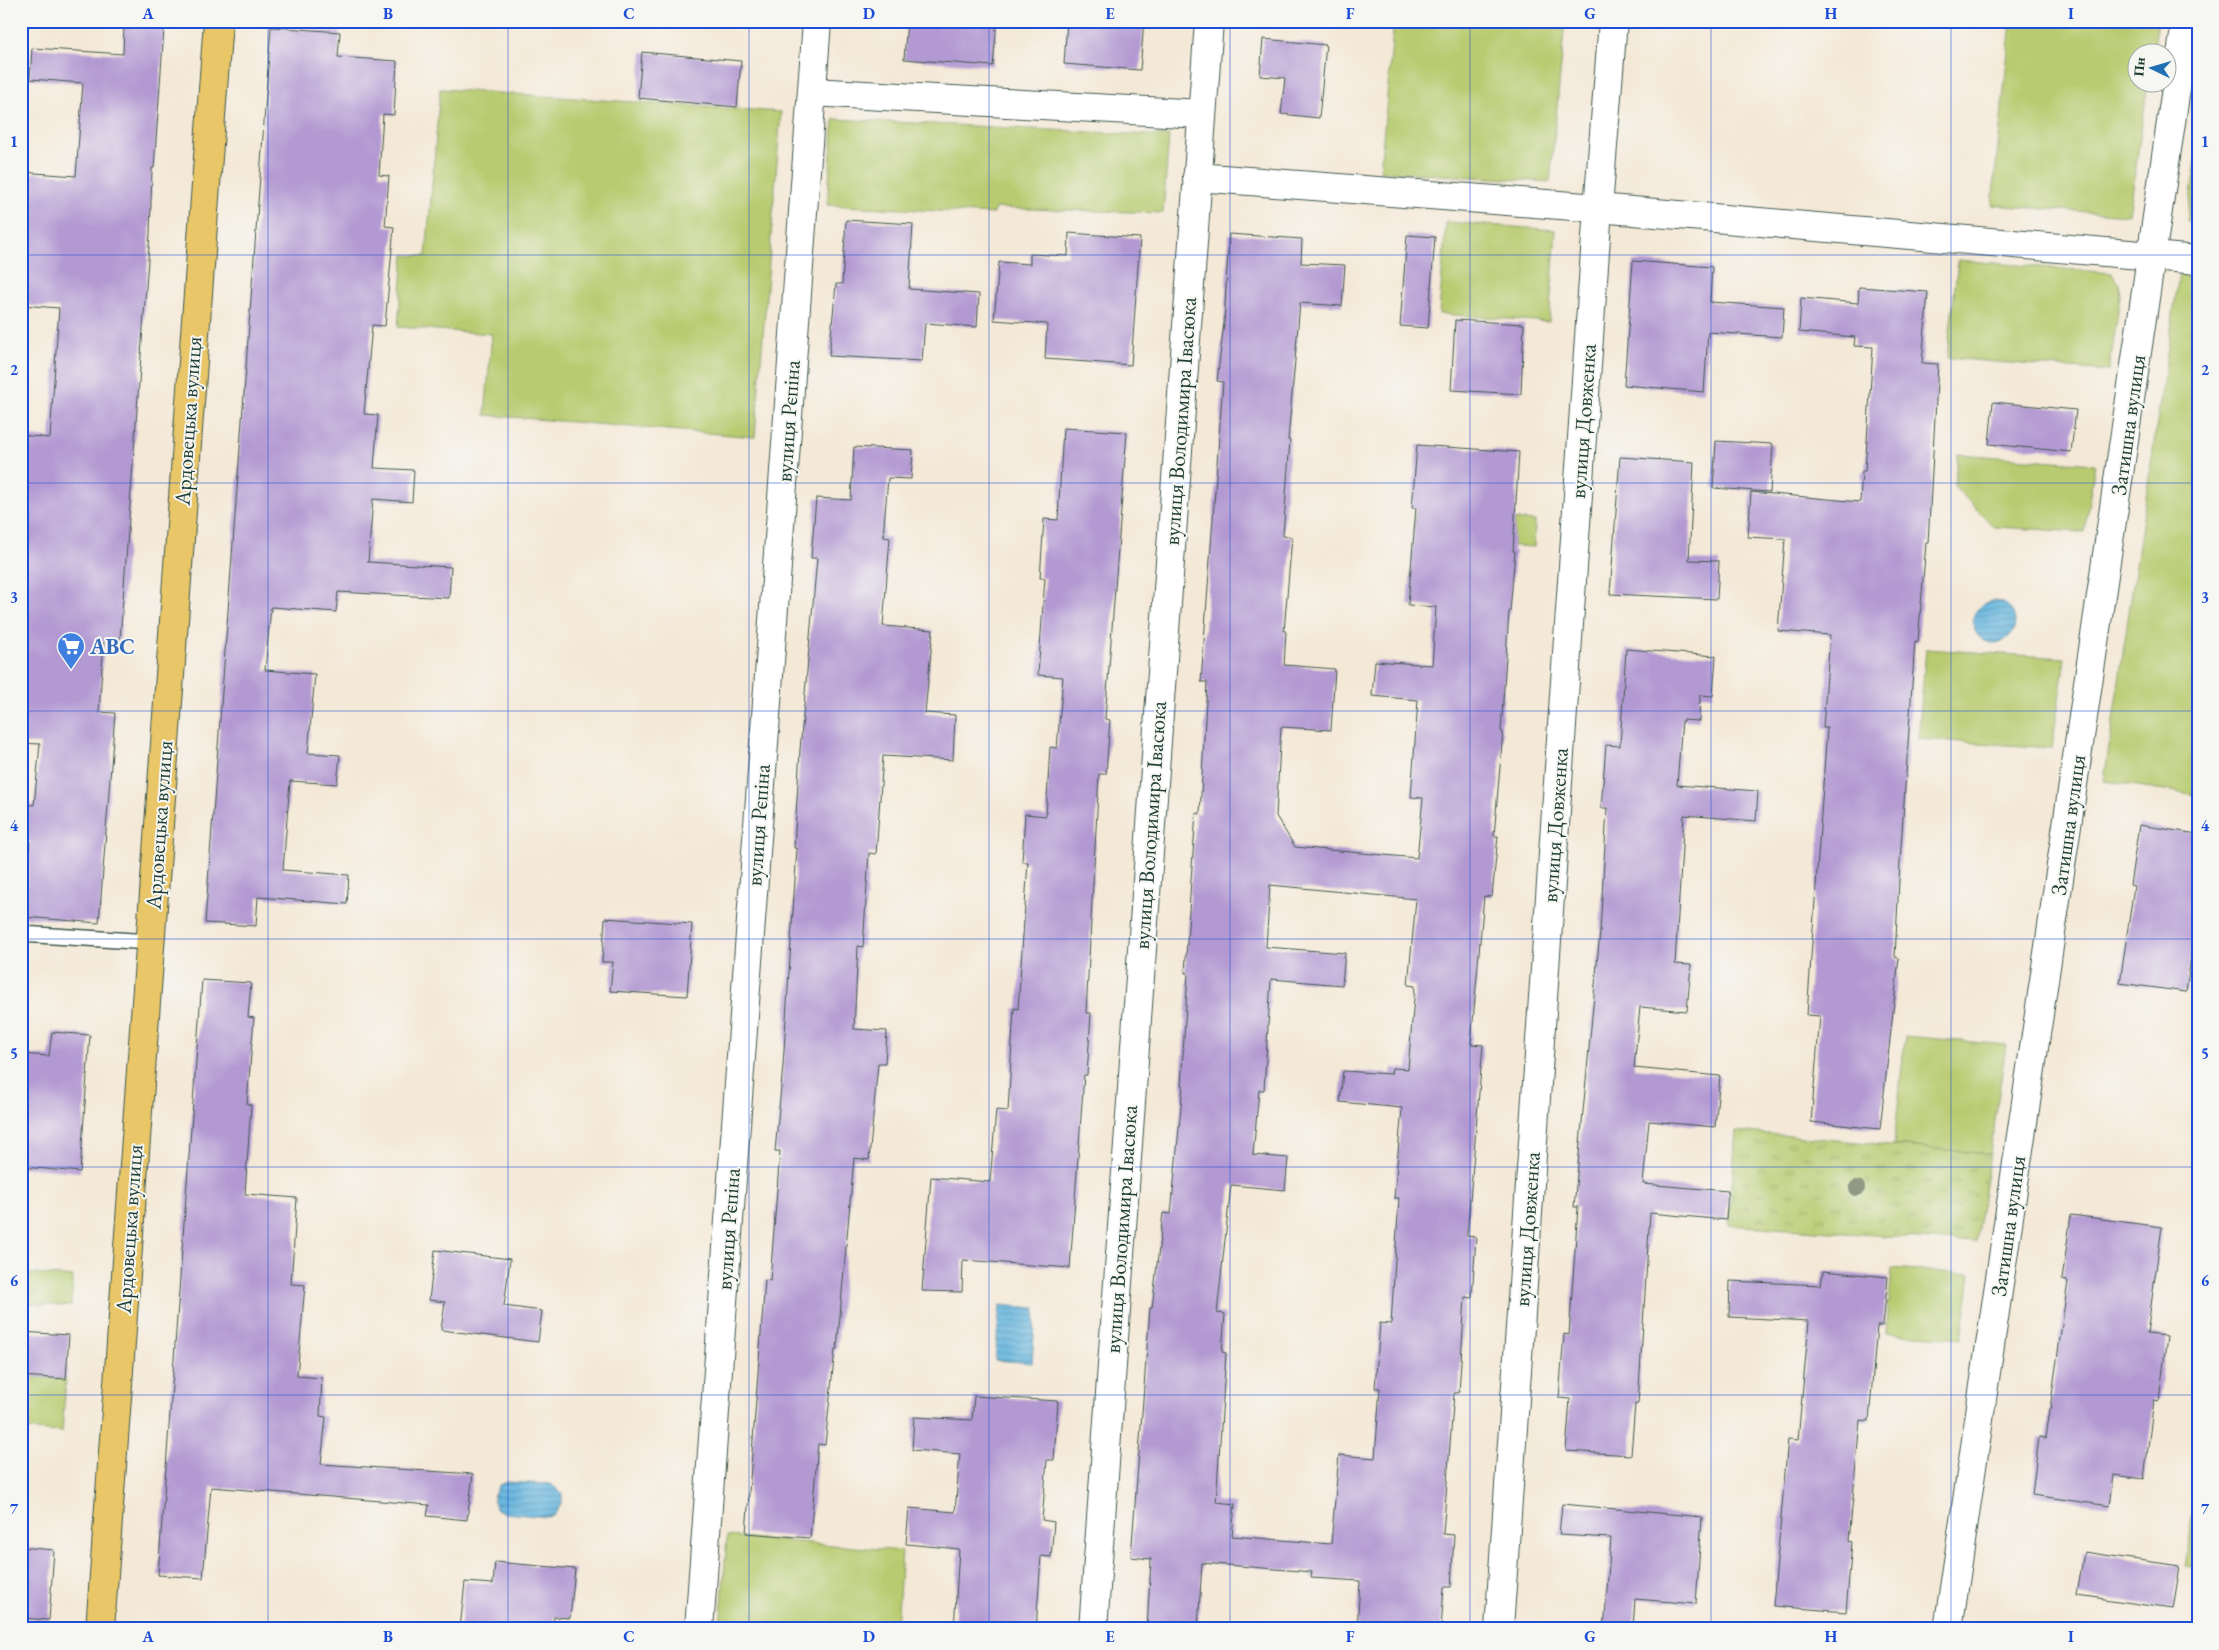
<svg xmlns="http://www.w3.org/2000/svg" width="2219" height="1650" viewBox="0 0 2219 1650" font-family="'EB Garamond',serif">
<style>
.grass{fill:url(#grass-tufts);stroke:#6c8452}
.green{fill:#b8cb6f;stroke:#6c8452}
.water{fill:url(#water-rules);stroke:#417889}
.building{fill:#b299d2;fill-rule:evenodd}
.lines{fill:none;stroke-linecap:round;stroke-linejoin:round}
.service-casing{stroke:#3f574c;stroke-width:18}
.minor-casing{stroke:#3f574c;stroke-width:30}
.trunk-casing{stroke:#3f574c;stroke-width:30}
.service{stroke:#fff;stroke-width:15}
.minor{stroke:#fff;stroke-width:28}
.trunk{stroke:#e9c769;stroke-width:28}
.tree{fill:#909984}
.grid{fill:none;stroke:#1d4ed8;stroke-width:1;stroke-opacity:0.55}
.labels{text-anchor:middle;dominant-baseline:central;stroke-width:4;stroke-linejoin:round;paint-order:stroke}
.street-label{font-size:22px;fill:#1f3d34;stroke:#f6f6f2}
.shop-label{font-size:22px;font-weight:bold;fill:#366cbe;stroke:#f6f6f2;text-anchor:start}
.neatline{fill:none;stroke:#1d4ed8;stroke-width:2}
.grid-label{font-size:16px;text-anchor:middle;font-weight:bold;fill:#1d4ed8}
</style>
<defs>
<pattern id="grass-tufts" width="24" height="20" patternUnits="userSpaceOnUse" patternTransform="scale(1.25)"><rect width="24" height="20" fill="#b8cb6f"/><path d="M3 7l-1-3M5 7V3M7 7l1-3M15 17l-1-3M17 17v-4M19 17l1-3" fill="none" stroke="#95a65c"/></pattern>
<pattern id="water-rules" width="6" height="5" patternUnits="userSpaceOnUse" patternTransform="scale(1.25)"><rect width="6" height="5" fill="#63b4de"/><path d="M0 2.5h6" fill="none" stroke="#5194b5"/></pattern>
</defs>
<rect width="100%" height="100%" fill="#f6f6f2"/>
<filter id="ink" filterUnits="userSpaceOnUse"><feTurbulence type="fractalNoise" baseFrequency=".02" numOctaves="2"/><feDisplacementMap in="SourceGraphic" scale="10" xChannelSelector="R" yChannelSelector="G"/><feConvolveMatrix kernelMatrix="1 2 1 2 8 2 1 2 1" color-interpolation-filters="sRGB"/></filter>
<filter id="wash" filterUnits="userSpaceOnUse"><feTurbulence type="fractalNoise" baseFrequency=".0096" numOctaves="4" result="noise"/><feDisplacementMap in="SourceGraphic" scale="20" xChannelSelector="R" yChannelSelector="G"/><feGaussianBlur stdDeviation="1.12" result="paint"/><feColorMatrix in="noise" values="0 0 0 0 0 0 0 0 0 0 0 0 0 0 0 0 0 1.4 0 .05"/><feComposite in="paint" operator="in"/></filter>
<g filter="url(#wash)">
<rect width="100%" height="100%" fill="#f4e8d6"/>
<!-- grass -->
<path class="grass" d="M 1736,1131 L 1990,1154 L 1976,1242 L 1729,1225 Z"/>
<!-- green -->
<g class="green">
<path d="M 1394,21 L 1565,21 L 1550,182 L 1380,171 Z"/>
<path d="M 2011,21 L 2158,21 L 2153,52 L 2136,52 L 2136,82 L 2148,83 L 2129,215 L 1992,205 Z"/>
<path d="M 440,89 L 781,112 L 755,437 L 485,415 L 492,334 L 398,327 L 404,255 L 426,256 Z"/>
<path d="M 834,119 L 1169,136 L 1163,213 L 995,208 L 994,214 L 827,205 Z"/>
<path d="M 2198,145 L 2198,223 L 2187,221 Z"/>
<path d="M 1446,222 L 1556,230 L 1549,322 L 1439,314 Z"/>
<path d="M 1958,260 L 2112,273 L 2119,283 L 2120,297 L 2109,371 L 1947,358 Z"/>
<path d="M 2179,274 L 2198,275 L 2198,795 L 2104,781 Z"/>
<path d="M 1958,454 L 2095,464 L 2084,532 L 1994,527 L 1954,486 Z"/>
<path d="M 1415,512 L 1535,521 L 1534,547 L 1414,539 Z"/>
<path d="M 1926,649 L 2065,658 L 2052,748 L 1918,739 Z"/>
<path d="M 1905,1036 L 2006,1045 L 1990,1154 L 1894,1145 Z"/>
<path d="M 1892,1268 L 1971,1274 L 1962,1338 L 1886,1333 Z"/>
<path d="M 21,1273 L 73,1277 L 71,1306 L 21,1303 Z"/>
<path d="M 21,1376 L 66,1379 L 62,1432 L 21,1429 Z"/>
<path d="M 2198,1483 L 2198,1568 L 2185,1566 Z"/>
<path d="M 727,1536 L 902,1551 L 897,1629 L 720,1629 Z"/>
</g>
<!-- water -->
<g class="water">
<circle cx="1994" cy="622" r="21"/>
<path d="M 1000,1305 L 1036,1308 L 1032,1363 L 995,1360 Z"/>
<path d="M 506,1482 L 551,1484 L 562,1494 L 562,1503 L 554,1515 L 548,1517 L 504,1513 L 495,1508 L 493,1497 L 499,1485 Z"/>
</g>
<g id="blocks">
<!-- building -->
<g class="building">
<path d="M 907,21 L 997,21 L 993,66 L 904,59 Z"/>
<path d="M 1067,21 L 1144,21 L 1140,70 L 1064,64 Z"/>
<path d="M 124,26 L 164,29 L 154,168 L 152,168 L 150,233 L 120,640 L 104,639 L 99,712 L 115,713 L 99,923 L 24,917 L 30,841 L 21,841 L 21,804 L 34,805 L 40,744 L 21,743 L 21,435 L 50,438 L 59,308 L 21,305 L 21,172 L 76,176 L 83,83 L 30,79 L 32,48 L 123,54 Z"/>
<path d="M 271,27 L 340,32 L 338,57 L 397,61 L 394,115 L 383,114 L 379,175 L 389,176 L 385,226 L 394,227 L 385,326 L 372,325 L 364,414 L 378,415 L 374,468 L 414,470 L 412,502 L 373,499 L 368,562 L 451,567 L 449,598 L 338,592 L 336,612 L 271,607 L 265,670 L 315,674 L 308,753 L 340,755 L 337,784 L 290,781 L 283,870 L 349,875 L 347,904 L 258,897 L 256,926 L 205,923 Z"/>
<path d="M 1263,39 L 1326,45 L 1319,118 L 1281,114 L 1285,78 L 1260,76 Z"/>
<path d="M 642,52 L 741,61 L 737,107 L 638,98 Z"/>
<path d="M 846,220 L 913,224 L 909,289 L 979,294 L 977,327 L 925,323 L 922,361 L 829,356 L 836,284 L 842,284 Z"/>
<path d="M 1069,233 L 1140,238 L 1131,365 L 1045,359 L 1047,324 L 994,320 L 999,262 L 1030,264 L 1030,254 L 1068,256 Z"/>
<path d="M 1229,234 L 1302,239 L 1301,263 L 1345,265 L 1342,306 L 1300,303 L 1288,440 L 1290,440 L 1283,536 L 1292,537 L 1284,631 L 1286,632 L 1284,665 L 1335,669 L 1331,730 L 1281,727 L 1276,816 L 1295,847 L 1417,858 L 1423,798 L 1411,797 L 1418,700 L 1372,696 L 1375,661 L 1432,665 L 1436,607 L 1408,605 L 1416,508 L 1412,508 L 1417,445 L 1519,452 L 1513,551 L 1515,551 L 1510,612 L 1509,612 L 1501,731 L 1503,732 L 1494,836 L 1498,836 L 1492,897 L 1484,896 L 1471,1044 L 1483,1045 L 1467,1236 L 1476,1237 L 1472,1298 L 1465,1297 L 1459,1393 L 1454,1393 L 1443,1534 L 1454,1535 L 1451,1587 L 1444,1587 L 1441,1629 L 1357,1629 L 1360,1581 L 1311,1578 L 1312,1572 L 1202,1563 L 1198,1629 L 1147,1629 L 1151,1559 L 1131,1557 L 1150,1308 L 1152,1308 L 1163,1213 L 1171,1214 L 1183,1085 L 1181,1085 L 1188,973 L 1185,973 L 1191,880 L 1196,813 L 1200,814 L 1207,682 L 1201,682 L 1223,382 L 1217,381 L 1224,323 ZM 1270,885 L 1416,899 L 1408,985 L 1415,986 L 1408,1069 L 1392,1068 L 1391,1074 L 1343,1071 L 1340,1102 L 1402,1108 L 1394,1198 L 1399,1198 L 1391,1324 L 1380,1323 L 1375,1388 L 1380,1388 L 1375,1458 L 1339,1455 L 1331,1544 L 1232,1536 L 1235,1504 L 1216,1502 L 1226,1353 L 1222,1352 L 1225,1314 L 1217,1313 L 1231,1185 L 1285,1190 L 1288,1158 L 1253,1155 L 1259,1090 L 1264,1090 L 1271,979 L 1342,985 L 1345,953 L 1266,947 Z"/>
<path d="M 1407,235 L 1435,237 L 1428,328 L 1400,326 Z"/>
<path d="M 1633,261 L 1712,267 L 1710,302 L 1784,307 L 1782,337 L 1708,332 L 1704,392 L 1624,385 Z"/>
<path d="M 1859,287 L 1928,292 L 1922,363 L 1938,364 L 1928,543 L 1926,543 L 1918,642 L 1915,641 L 1900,861 L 1895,957 L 1899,958 L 1880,1129 L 1811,1122 L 1820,1016 L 1807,1015 L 1827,728 L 1823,728 L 1830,635 L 1778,631 L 1785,539 L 1748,537 L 1751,492 L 1860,502 L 1862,471 L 1865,471 L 1873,347 L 1854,346 L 1855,337 L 1799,332 L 1801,298 L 1858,303 Z"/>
<path d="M 1455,320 L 1524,324 L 1521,394 L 1451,390 Z"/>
<path d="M 1993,402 L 2076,410 L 2071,452 L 1989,444 Z"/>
<path d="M 1063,428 L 1127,432 L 1105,719 L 1110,720 L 1106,774 L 1099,774 L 1086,1013 L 1091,1013 L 1087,1075 L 1084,1075 L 1070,1268 L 963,1260 L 962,1292 L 922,1291 L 931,1177 L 990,1182 L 996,1110 L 1008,1111 L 1014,1008 L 1018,1009 L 1028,862 L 1022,862 L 1025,814 L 1046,816 L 1050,747 L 1057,748 L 1063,677 L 1038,675 L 1045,578 L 1040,578 L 1044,519 L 1058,520 Z"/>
<path d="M 1716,441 L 1773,444 L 1770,492 L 1713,488 Z"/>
<path d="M 854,447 L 913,450 L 911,479 L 888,478 L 883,537 L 890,538 L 883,626 L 933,630 L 925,713 L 955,715 L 953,760 L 883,756 L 876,854 L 869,853 L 863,947 L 858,946 L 854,1029 L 887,1031 L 885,1063 L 878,1063 L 869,1160 L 854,1158 L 837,1349 L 835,1349 L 825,1445 L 818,1444 L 810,1538 L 746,1533 L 765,1280 L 770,1281 L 780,1151 L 775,1151 L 783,1066 L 797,848 L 794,848 L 800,750 L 817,558 L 811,558 L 816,498 L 851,500 Z"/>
<path d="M 1620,457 L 1694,462 L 1689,560 L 1719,561 L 1717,599 L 1610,594 Z"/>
<path d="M 1626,649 L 1716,656 L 1713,696 L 1700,695 L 1699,721 L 1682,720 L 1677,785 L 1758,791 L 1756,821 L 1684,815 L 1675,964 L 1691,965 L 1687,1011 L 1640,1007 L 1634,1068 L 1720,1076 L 1715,1127 L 1649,1121 L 1643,1184 L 1728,1191 L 1726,1220 L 1650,1213 L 1638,1404 L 1635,1404 L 1631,1455 L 1566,1451 L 1570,1399 L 1559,1398 L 1564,1334 L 1569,1335 L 1578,1207 L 1574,1207 L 1600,932 L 1607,808 L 1601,808 L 1606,745 L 1620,746 Z"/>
<path d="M 2139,825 L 2198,834 L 2198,905 L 2186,992 L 2120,983 L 2134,886 L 2130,885 Z"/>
<path d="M 605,918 L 692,924 L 687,996 L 610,991 L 613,962 L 602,962 Z"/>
<path d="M 202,980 L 251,983 L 248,1017 L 254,1018 L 247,1104 L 251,1105 L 245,1194 L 297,1198 L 291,1284 L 305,1285 L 297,1376 L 322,1378 L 320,1416 L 326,1417 L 321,1464 L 473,1474 L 467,1520 L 427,1516 L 429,1505 L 211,1487 L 203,1578 L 158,1575 Z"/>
<path d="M 52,1032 L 90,1035 L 80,1172 L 21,1167 L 21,1054 L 49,1056 Z"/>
<path d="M 2071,1215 L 2162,1227 L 2147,1334 L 2167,1336 L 2159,1401 L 2154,1400 L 2144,1479 L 2114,1475 L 2110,1506 L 2032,1495 L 2039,1437 L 2046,1438 L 2068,1281 L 2062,1280 Z"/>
<path d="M 435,1250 L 510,1259 L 504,1306 L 542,1311 L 538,1342 L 441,1330 L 445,1302 L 429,1300 Z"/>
<path d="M 1823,1271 L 1888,1277 L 1883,1326 L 1877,1326 L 1869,1421 L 1860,1420 L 1849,1541 L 1852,1542 L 1846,1612 L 1773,1606 L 1788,1439 L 1798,1440 L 1809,1321 L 1729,1317 L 1730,1281 L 1821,1285 Z"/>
<path d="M 21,1332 L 69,1335 L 66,1379 L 21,1376 Z"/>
<path d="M 974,1396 L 1058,1401 L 1054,1460 L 1047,1460 L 1042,1520 L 1054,1522 L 1051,1557 L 1041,1556 L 1036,1629 L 954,1629 L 959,1549 L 906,1544 L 909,1508 L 955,1512 L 960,1454 L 912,1450 L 914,1417 L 972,1420 Z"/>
<path d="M 1562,1504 L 1702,1517 L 1696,1604 L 1635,1599 L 1633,1629 L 1604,1629 L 1611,1538 L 1559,1535 Z"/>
<path d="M 21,1547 L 54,1550 L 49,1620 L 21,1618 Z"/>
<path d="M 2084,1552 L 2180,1566 L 2173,1609 L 2077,1595 Z"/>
<path d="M 495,1562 L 575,1569 L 570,1618 L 554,1617 L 553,1629 L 460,1629 L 465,1582 L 493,1584 Z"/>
</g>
</g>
</g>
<g filter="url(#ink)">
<use href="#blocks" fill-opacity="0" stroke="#3f574c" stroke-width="1"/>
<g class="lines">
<!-- service casing -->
<g class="service-casing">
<path id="service" d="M 21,934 L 150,942"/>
</g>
<!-- minor casing -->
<g class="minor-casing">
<g id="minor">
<path d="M 812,92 L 1201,114"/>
<path d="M 1197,177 L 1598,208 L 2198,260"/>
<path d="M 699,1629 L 817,21"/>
<path d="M 1093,1629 L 1209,21"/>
<path d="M 1499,1629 L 1598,208 L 1613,21"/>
<path d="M 1948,1629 L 2186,21"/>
</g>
</g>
<!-- trunk casing -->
<g class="trunk-casing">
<path id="trunk" d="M 100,1629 L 218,21"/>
</g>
<!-- service -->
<use href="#service" class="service"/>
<!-- minor -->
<use href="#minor" class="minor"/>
<!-- trunk -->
<use href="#trunk" class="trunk"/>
</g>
<!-- trees -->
<circle class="tree" cx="1857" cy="1188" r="8"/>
</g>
<!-- grid -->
<path class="grid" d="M 268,21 L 268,1629M 508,21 L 508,1629M 749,21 L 749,1629M 989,21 L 989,1629M 1230,21 L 1230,1629M 1470,21 L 1470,1629M 1711,21 L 1711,1629M 1951,21 L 1951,1629M 21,255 L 2198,255M 21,483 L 2198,483M 21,711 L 2198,711M 21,939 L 2198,939M 21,1167 L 2198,1167M 21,1395 L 2198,1395"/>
<!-- icons -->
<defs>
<g id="supermarket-pin" transform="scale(1.4375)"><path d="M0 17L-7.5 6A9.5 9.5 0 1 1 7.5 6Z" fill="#3f7fe0" stroke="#f6f6f2"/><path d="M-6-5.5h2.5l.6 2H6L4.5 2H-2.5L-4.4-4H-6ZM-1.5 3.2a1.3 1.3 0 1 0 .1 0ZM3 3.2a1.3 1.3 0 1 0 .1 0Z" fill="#fff"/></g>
</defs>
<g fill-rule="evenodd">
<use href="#supermarket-pin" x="71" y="646"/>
</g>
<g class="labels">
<!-- street labels -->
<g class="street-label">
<text transform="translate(188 421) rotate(-86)">Ардовецька вулиця</text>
<text transform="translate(788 421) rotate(-86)">вулиця Рєпіна</text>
<text transform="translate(1180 421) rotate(-86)">вулиця Володимира Івасюка</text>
<text transform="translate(1583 421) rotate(-86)">вулиця Довженка</text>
<text transform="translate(2128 425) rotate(-82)">Затишна вулиця</text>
<text transform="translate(159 825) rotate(-86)">Ардовецька вулиця</text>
<text transform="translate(758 825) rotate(-86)">вулиця Рєпіна</text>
<text transform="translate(1150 825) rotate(-86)">вулиця Володимира Івасюка</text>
<text transform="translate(1555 825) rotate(-86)">вулиця Довженка</text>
<text transform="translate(2068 825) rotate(-82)">Затишна вулиця</text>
<text transform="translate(2008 1226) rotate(-82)">Затишна вулиця</text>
<text transform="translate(129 1229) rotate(-86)">Ардовецька вулиця</text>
<text transform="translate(728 1229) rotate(-86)">вулиця Рєпіна</text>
<text transform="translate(1121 1229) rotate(-86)">вулиця Володимира Івасюка</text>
<text transform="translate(1527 1229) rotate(-86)">вулиця Довженка</text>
</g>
<!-- shop labels -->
<g class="shop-label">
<text x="90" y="646">ABC</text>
</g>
</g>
<!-- margin -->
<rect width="2219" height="1650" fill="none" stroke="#f6f6f2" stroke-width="55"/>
<!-- north arrow -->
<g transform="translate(2152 68) rotate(275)"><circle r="24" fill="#f6f6f2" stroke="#a0aca6"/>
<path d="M0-4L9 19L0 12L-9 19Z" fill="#1f6fb2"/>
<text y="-8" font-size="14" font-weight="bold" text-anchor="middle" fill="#1f3d34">Пн</text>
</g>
<rect x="28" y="28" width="2164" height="1594" class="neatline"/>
<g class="grid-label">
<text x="148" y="19">A</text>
<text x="388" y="19">B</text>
<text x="629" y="19">C</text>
<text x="869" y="19">D</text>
<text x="1110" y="19">E</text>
<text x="1350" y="19">F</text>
<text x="1590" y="19">G</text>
<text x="1831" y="19">H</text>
<text x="2071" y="19">I</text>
<text x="14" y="147">1</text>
<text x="2205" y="147">1</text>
<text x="14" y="375">2</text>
<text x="2205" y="375">2</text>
<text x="14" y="603">3</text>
<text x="2205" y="603">3</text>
<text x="14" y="831">4</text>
<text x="2205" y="831">4</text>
<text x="14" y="1059">5</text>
<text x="2205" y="1059">5</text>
<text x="14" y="1286">6</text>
<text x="2205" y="1286">6</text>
<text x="14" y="1514">7</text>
<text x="2205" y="1514">7</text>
<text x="148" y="1642">A</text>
<text x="388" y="1642">B</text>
<text x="629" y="1642">C</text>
<text x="869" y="1642">D</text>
<text x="1110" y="1642">E</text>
<text x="1350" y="1642">F</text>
<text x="1590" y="1642">G</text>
<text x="1831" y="1642">H</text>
<text x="2071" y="1642">I</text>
</g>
</svg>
